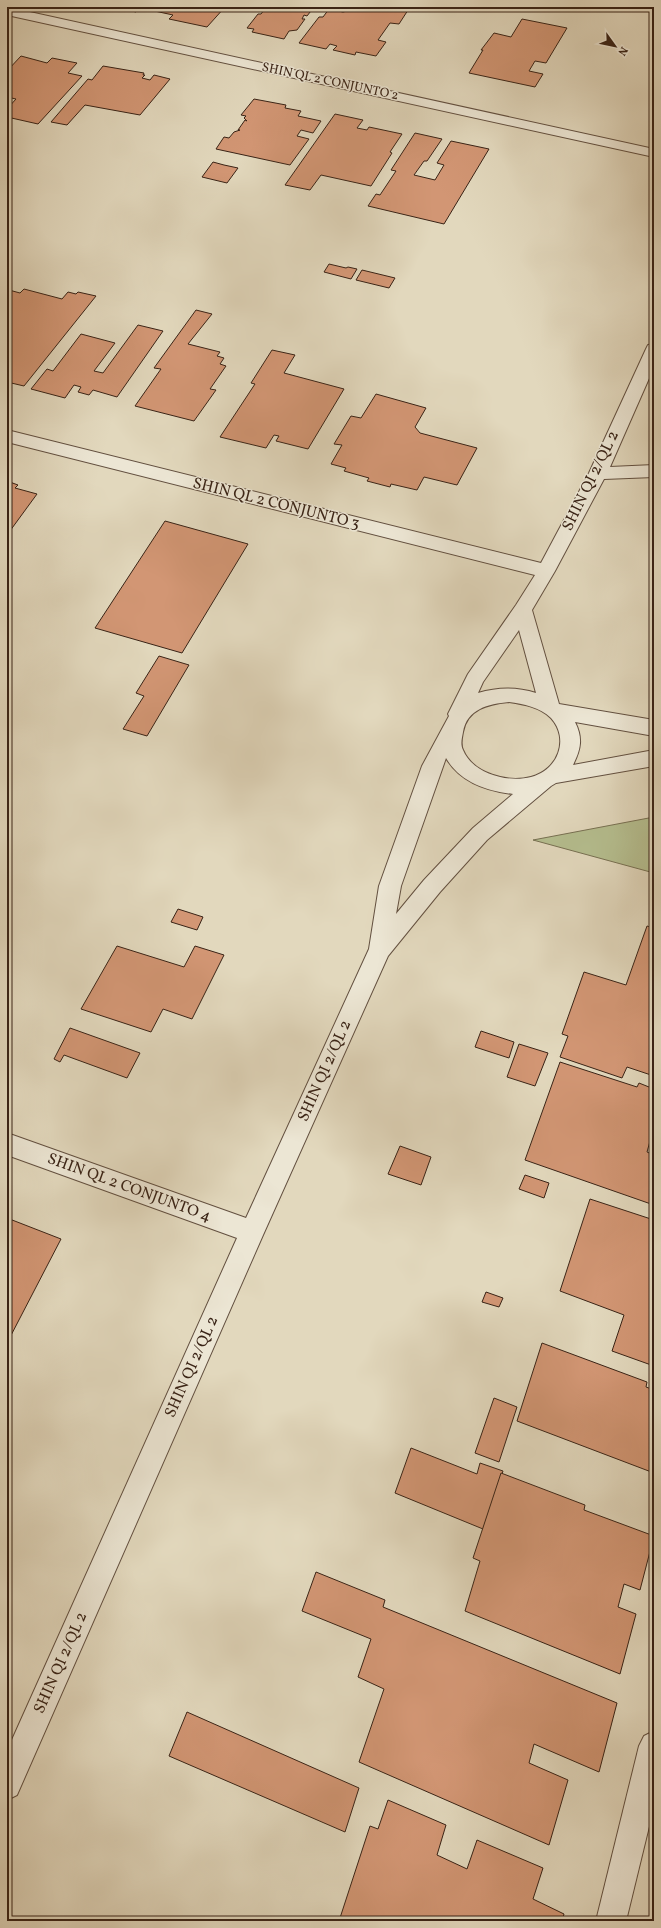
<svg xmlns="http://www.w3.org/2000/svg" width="661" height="1928" viewBox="0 0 661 1928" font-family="Vollkorn,serif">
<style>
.green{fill:#b5be8f;stroke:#777052}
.building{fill:#d29674;stroke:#392316}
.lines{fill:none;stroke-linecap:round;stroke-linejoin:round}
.minor-casing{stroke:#635040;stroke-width:2}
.minor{fill:#ece6d4;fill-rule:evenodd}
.labels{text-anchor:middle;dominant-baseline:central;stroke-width:3;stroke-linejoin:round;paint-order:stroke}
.far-street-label{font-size:13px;fill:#392316;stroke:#ece6d4}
.street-label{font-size:16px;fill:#392316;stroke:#ece6d4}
</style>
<rect width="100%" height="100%" fill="#e2d8bd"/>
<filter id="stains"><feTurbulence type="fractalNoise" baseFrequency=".005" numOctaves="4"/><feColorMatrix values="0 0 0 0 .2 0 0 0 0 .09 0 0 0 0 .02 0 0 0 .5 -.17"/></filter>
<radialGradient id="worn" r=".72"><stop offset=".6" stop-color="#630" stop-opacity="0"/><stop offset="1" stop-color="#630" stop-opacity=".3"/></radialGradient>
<!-- green -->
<path class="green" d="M 654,817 L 654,873 L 533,840 Z"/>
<!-- building -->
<g class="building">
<path d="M 121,7 L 140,7 L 136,12 L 119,8 Z"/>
<path d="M 153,7 L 225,7 L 207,27 L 169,19 L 173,15 L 150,10 Z"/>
<path d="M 271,7 L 314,7 L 307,16 L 304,15 L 302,19 L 305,19 L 297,30 L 289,31 L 284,39 L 252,32 L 254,29 L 247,28 L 258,14 L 261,14 L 264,10 L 271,9 Z"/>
<path d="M 363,7 L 410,7 L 399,24 L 390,23 L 378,40 L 386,42 L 376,56 L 356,52 L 355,55 L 333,50 L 337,46 L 330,44 L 326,49 L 299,43 L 319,17 L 323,17 L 329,9 L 343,12 Z"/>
<path d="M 522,19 L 567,28 L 546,63 L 535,61 L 529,71 L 543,74 L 535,87 L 469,73 L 483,50 L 481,50 L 494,33 L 511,37 Z"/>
<path d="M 21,56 L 47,63 L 52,58 L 77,63 L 68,73 L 82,76 L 38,124 L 7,117 L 7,109 L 16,99 L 7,97 L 7,71 Z"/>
<path d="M 103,66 L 144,73 L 143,75 L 145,75 L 142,78 L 150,80 L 154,75 L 170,79 L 140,115 L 85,105 L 67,125 L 51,122 L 88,79 L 92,80 Z"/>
<path d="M 254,99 L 286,105 L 285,108 L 301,111 L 298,116 L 321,121 L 313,133 L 301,130 L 297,136 L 309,139 L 290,165 L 216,149 L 224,137 L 229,138 L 234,132 L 240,130 L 238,130 L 245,120 L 247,121 L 244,118 L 246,116 L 241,115 Z"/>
<path d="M 335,114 L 363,120 L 357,128 L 367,130 L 369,127 L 402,134 L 390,152 L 392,153 L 371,186 L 321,175 L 310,190 L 285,185 Z"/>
<path d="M 415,133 L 442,139 L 427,161 L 424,161 L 414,175 L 435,180 L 444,165 L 437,163 L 451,141 L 489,149 L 444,224 L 368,206 L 376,194 L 380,195 L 396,171 L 391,170 Z"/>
<path d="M 213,162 L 224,165 L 238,168 L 227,183 L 202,177 Z"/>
<path d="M 329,264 L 346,268 L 348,267 L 357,269 L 351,279 L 324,272 Z"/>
<path d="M 362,270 L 395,278 L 389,288 L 356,280 Z"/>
<path d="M 24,289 L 62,299 L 68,292 L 76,294 L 78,292 L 96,296 L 24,386 L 7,382 L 7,293 L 9,290 L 20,293 Z"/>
<path d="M 196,310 L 212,314 L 188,344 L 220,352 L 217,356 L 224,358 L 220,364 L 226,366 L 210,389 L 216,390 L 194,421 L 135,406 L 161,369 L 154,368 Z"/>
<path d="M 138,325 L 163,331 L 117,397 L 93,390 L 89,395 L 78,392 L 81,387 L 74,385 L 65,398 L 31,389 L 47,369 L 53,371 L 81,334 L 115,343 L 94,371 L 103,373 Z"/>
<path d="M 272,350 L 295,355 L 284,373 L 344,389 L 308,449 L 276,441 L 279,436 L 274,435 L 266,448 L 220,437 L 255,384 L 251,383 Z"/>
<path d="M 376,394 L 426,408 L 415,427 L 420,433 L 477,448 L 457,485 L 424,477 L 417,490 L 391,484 L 390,487 L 367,481 L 369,478 L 344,471 L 346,468 L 331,464 L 342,445 L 334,444 L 351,416 L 361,418 Z"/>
<path d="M 7,481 L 18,485 L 15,488 L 37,494 L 7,535 Z"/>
<path d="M 165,521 L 248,544 L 182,653 L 95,628 Z"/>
<path d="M 159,656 L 189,665 L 147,736 L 123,729 L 144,696 L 136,693 Z"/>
<path d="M 178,909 L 203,917 L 197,930 L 171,922 Z"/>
<path d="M 647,926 L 654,928 L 654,1076 L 627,1067 L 622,1078 L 560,1057 L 568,1036 L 562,1034 L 584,972 L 626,985 Z"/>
<path d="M 117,946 L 184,967 L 195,946 L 224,955 L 192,1019 L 163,1009 L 151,1032 L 81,1009 Z"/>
<path d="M 70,1028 L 140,1053 L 127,1078 L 64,1055 L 60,1062 L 54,1059 Z"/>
<path d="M 481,1031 L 514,1042 L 509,1058 L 475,1047 Z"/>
<path d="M 519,1044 L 548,1053 L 535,1086 L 507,1077 Z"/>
<path d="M 560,1062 L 637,1087 L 639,1083 L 654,1089 L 654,1134 L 652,1134 L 647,1152 L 654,1155 L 654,1194 L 651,1204 L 525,1160 Z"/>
<path d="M 400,1146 L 431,1157 L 421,1185 L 388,1174 Z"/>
<path d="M 525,1175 L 549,1183 L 544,1198 L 519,1189 Z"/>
<path d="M 590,1199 L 654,1220 L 654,1366 L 612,1351 L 624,1315 L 560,1291 Z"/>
<path d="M 7,1218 L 61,1239 L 7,1343 Z"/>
<path d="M 486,1292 L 503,1298 L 499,1307 L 482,1302 Z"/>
<path d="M 542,1343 L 647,1382 L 646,1387 L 654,1390 L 654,1473 L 517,1421 Z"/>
<path d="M 494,1398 L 517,1407 L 499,1462 L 475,1453 Z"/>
<path d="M 411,1448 L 477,1474 L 480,1463 L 503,1471 L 483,1529 L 395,1493 Z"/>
<path d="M 501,1473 L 585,1505 L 584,1510 L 654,1536 L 640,1590 L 624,1584 L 618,1607 L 636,1614 L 620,1674 L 465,1611 L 480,1561 L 473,1558 Z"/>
<path d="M 316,1572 L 385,1600 L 383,1607 L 617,1703 L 599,1772 L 534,1744 L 529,1763 L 568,1780 L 549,1845 L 359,1762 L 384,1689 L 358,1677 L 371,1639 L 302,1611 Z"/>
<path d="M 187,1712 L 359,1788 L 345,1832 L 169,1756 Z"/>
<path d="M 388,1800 L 446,1825 L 437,1855 L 467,1869 L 477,1840 L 543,1868 L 533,1899 L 564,1914 L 562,1921 L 339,1921 L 370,1826 L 378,1829 Z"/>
</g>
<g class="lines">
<!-- minor casing -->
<g class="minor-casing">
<g id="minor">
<path d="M 7,7 L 654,149 L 654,157 L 7,15 Z"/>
<path d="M 654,344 L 654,367 L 610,467 L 654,465 L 654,477 L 604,479 L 555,571 L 532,610 L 559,704 L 654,720 L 654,736 L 575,722 C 583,738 581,749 573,765 L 654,750 L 654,766 L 556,783 L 551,786 L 487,840 L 440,892 L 388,956 L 263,1235 L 17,1795 L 7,1800 L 7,1751 L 237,1238 L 7,1155 L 7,1133 L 246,1218 L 369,949 L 379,886 L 422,766 L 449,716 L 448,714 L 468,674 L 516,605 L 535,575 L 7,442 L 7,430 L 541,563 L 589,473 L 646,349 L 648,345 ZM 519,630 L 536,693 C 517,687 498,687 478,693 L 483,682 ZM 509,702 C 523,704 540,707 551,718 C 570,739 558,770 531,777 C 508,783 473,774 463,750 C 460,744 462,738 463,732 C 467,709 488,704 509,702 ZM 446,758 C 460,782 486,791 513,794 L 473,828 L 424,880 L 396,914 L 401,886 Z"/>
<path d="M 654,1731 L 654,1806 L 626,1921 L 596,1921 L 639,1746 L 644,1736 Z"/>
</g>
</g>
<!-- minor -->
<use href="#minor" class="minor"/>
</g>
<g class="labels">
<!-- far-street labels -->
<g class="far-street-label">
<text transform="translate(330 82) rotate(12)">SHIN QL 2 CONJUNTO 2</text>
</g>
<!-- street labels -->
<g class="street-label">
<text transform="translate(591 481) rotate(-64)">SHIN QI 2/QL 2</text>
<text transform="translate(276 504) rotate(14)">SHIN QL 2 CONJUNTO 3</text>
<text transform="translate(325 1071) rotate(-66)">SHIN QI 2/QL 2</text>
<text transform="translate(129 1188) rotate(20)">SHIN QL 2 CONJUNTO 4</text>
<text transform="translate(192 1367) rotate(-66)">SHIN QI 2/QL 2</text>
<text transform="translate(61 1663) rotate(-66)">SHIN QI 2/QL 2</text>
</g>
</g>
<!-- margin -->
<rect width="661" height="1928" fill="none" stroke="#e2d8bd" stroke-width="24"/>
<rect x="8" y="8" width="645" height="1912" fill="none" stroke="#392316" stroke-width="2"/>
<rect x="12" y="12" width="637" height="1904" fill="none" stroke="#392316"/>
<!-- north arrow -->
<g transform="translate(615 46) rotate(123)" stroke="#ece6d4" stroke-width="3" paint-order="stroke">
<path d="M0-3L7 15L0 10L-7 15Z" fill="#392316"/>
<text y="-6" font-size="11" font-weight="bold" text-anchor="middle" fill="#392316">N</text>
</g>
<rect width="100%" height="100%" filter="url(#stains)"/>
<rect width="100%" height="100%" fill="url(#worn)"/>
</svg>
